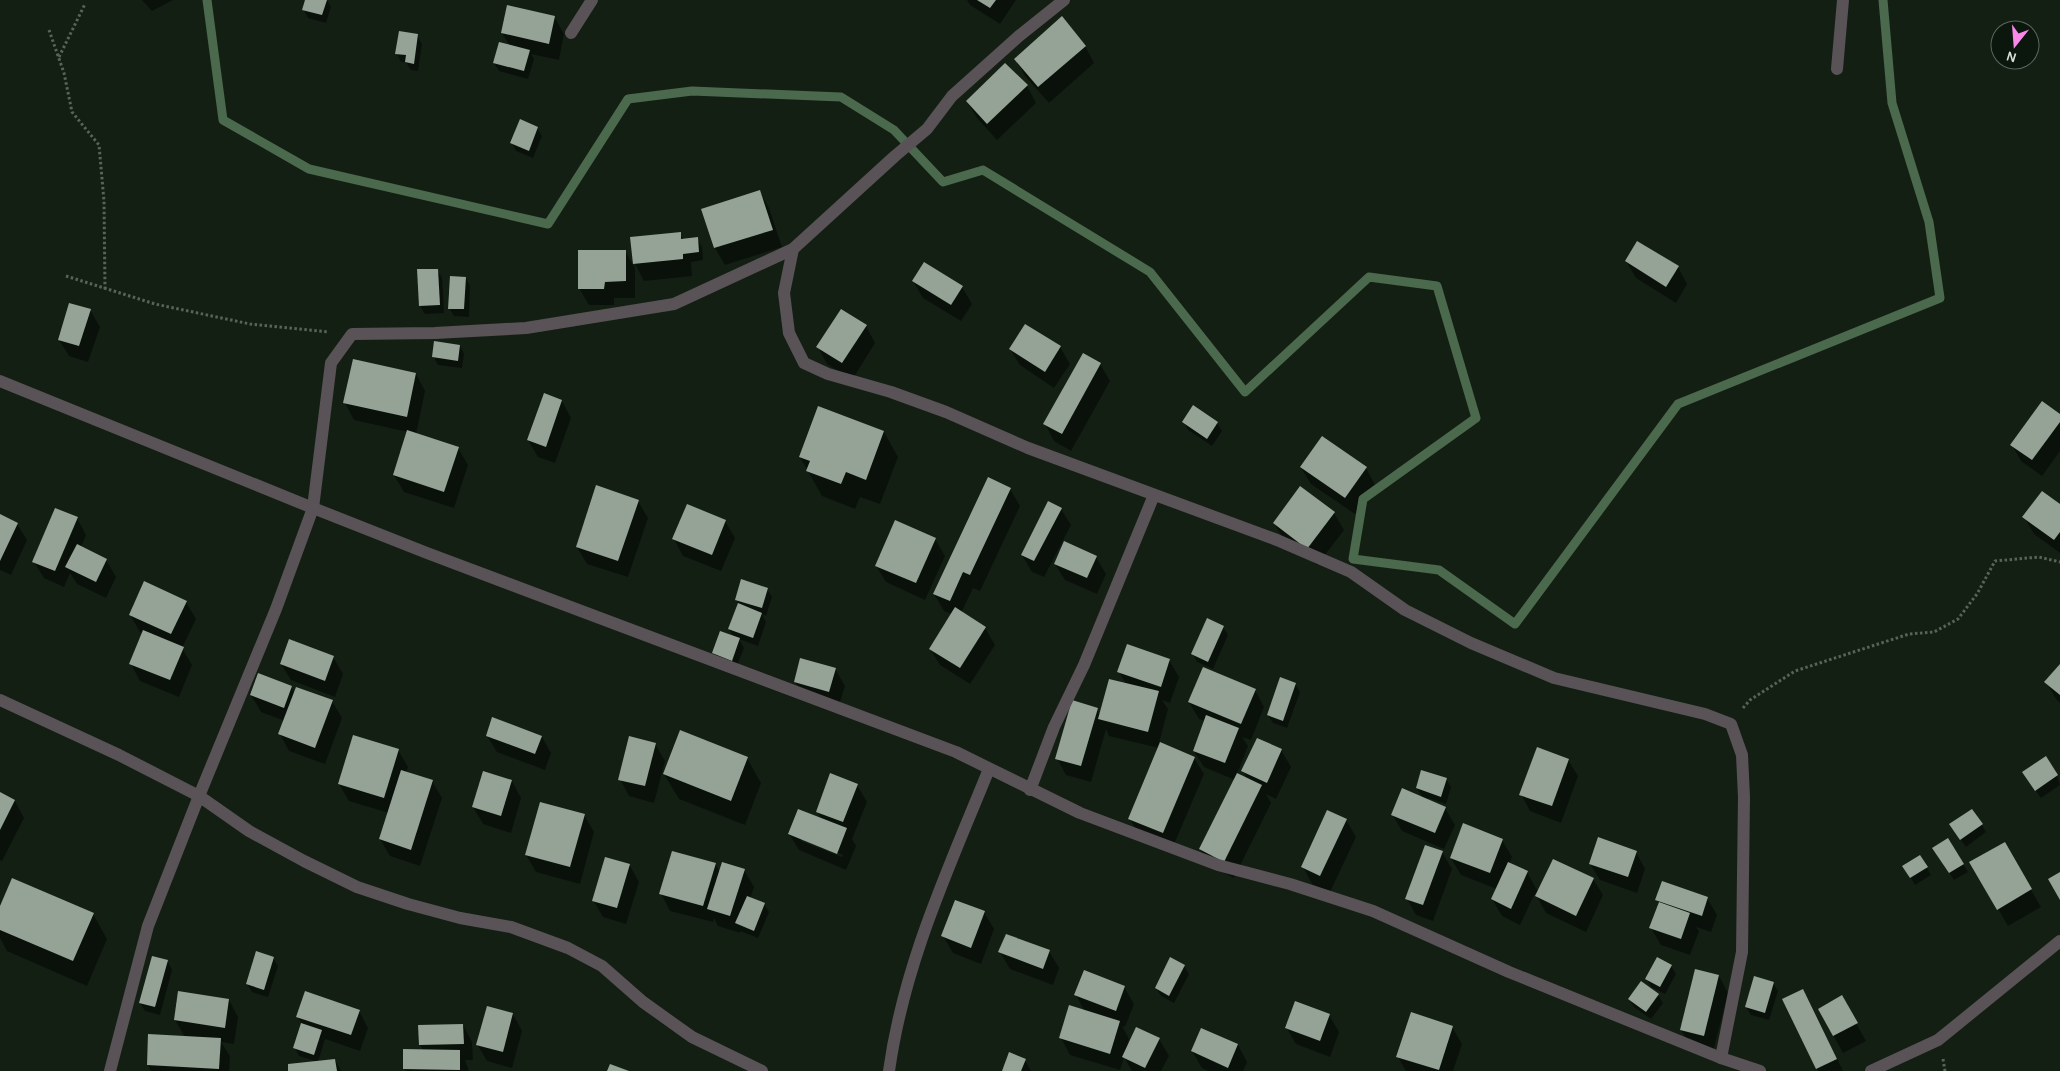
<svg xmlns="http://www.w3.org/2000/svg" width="2060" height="1071" viewBox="0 0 2060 1071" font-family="Karla,sans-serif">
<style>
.shadow{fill:#0007;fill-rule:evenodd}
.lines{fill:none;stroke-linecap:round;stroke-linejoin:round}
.stream{stroke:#4b694d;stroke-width:9}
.building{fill:#94a395}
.path{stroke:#596359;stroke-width:3;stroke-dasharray:2.5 2.5;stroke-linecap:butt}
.street{stroke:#595358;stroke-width:12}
</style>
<rect width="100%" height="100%" fill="#141f14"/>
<!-- shadow -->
<g class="shadow">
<path d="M 142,0 L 173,0 L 152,11 Z"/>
<path d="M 307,0 L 327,0 L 331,7 L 326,23 L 308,18 L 304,10 Z"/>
<path d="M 967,0 L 1016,0 L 1000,24 L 970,5 Z"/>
<path d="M 555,18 L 564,34 L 559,60 L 531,54 L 534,59 L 528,79 L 499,71 L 494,63 L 510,46 L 502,33 Z"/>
<path d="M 417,35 L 422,44 L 418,71 L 411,70 L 406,62 L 401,62 L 397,54 Z"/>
<path d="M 1085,46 L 1094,63 L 1049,103 L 1025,76 L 1016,59 Z"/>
<path d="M 1027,86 L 1036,103 L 997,140 L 977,118 L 967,102 Z"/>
<path d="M 537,128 L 542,136 L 533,158 L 516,151 L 512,143 Z"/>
<path d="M 760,192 L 769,208 L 782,247 L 725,265 L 715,248 L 703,210 Z"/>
<path d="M 680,234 L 684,240 L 697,239 L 702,247 L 703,260 L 691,262 L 692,276 L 644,281 L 635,264 L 635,267 L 632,238 Z"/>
<path d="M 625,251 L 635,268 L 635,298 L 614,298 L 614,305 L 589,305 L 579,288 Z"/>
<path d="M 1626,261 L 1678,267 L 1687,284 L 1676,303 L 1636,278 Z"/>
<path d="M 419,270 L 437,270 L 442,278 L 444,313 L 425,314 L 420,306 Z"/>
<path d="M 466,278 L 470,286 L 469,317 L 454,316 L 449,308 Z"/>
<path d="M 913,281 L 962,287 L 972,304 L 961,321 L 923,298 Z"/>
<path d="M 90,310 L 100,327 L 88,362 L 69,356 L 59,340 Z"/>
<path d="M 866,326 L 875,343 L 852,380 L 827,364 L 818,347 Z"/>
<path d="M 460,346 L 464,354 L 462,368 L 438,365 L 433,356 Z"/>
<path d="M 1060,347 L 1070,364 L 1054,388 L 1020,365 L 1010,349 Z"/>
<path d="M 1100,364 L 1110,381 L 1071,451 L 1054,441 L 1045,424 Z"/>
<path d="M 416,374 L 425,391 L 416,434 L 458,448 L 468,465 L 454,508 L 404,492 L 394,475 L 408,432 L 354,420 L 345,403 Z"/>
<path d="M 562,401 L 571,418 L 555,463 L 538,457 L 528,440 Z"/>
<path d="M 2060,415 L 2060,451 L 2042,476 L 2021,461 L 2012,445 Z"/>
<path d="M 1184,422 L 1217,423 L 1222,431 L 1212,446 L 1188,430 Z"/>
<path d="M 884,432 L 898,457 L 880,504 L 860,497 L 855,509 L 822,496 L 800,457 Z"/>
<path d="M 1301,468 L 1366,468 L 1375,485 L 1355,514 L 1311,484 Z"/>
<path d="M 1010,489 L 1020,506 L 980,591 L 973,588 L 961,613 L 985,628 L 995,645 L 970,684 L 940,665 L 930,649 L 952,614 L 944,611 L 934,594 Z"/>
<path d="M 638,501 L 648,518 L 628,577 L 587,564 L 577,547 Z"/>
<path d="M 2060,506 L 2060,553 L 2034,534 L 2024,517 Z"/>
<path d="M 1061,509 L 1071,525 L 1044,577 L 1032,572 L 1022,555 Z"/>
<path d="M 1334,513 L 1344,530 L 1317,565 L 1284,540 L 1274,523 Z"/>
<path d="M 0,515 L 17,524 L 27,540 L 11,575 L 0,570 Z"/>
<path d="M 77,518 L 86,535 L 81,547 L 106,560 L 116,577 L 106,598 L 77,584 L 70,573 L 64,587 L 44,578 L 34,562 Z"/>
<path d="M 725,521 L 735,538 L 721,571 L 683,556 L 674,539 Z"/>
<path d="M 935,539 L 945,556 L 925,600 L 886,582 L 876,566 Z"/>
<path d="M 1096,557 L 1106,574 L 1097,594 L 1065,580 L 1055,564 Z"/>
<path d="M 767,589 L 772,597 L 766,616 L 762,614 L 766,622 L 758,646 L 739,639 L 744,648 L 736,668 L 718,661 L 713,653 L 734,638 L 729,629 L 739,604 L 736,600 Z"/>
<path d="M 186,602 L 196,619 L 182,648 L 192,665 L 179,697 L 140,681 L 131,664 L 143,633 L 140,632 L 130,615 Z"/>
<path d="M 1223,627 L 1228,635 L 1213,669 L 1197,662 L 1193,654 Z"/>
<path d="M 333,657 L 343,674 L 335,697 L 291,680 L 281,664 Z"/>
<path d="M 1169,660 L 1179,677 L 1170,703 L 1162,700 L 1168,709 L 1159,743 L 1194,758 L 1204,774 L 1172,849 L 1139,836 L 1130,819 L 1159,748 L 1109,736 L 1106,729 L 1091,782 L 1066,775 L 1057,758 L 1097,709 L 1100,716 L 1126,684 L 1119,672 Z"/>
<path d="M 2060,666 L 2060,703 L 2056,699 L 2046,682 Z"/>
<path d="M 835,669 L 845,686 L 838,708 L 805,699 L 795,682 Z"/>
<path d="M 1295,684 L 1300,692 L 1287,728 L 1273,723 L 1268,715 Z"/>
<path d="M 291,688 L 295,693 L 332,701 L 342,718 L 325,764 L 289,751 L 280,734 L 285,721 L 261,712 L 251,695 Z"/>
<path d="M 1255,690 L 1264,707 L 1251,740 L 1242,737 L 1248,746 L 1237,774 L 1247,779 L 1243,771 L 1281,750 L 1291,767 L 1276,799 L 1266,794 L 1271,803 L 1234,878 L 1210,866 L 1200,849 L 1235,780 L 1204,767 L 1194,751 L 1205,721 L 1199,719 L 1189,702 ZM 1213,854 L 1231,863 L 1213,857 Z"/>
<path d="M 487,736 L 542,737 L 551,753 L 545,770 L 497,752 Z"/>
<path d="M 655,744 L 665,761 L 654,803 L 629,796 L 620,779 Z"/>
<path d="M 398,750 L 408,767 L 406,773 L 432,781 L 442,798 L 420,866 L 390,856 L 380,839 L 389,813 L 349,801 L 339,784 Z"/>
<path d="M 747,758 L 761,783 L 745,825 L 679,799 L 664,774 Z"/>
<path d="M 1568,760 L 1578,776 L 1561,823 L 1530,811 L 1521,794 Z"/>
<path d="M 2057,775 L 2060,785 L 2041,798 L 2028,780 Z"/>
<path d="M 1446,779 L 1451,787 L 1446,804 L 1428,798 L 1428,800 L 1445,808 L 1455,825 L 1444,849 L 1402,831 L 1392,814 L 1423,798 L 1417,788 Z"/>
<path d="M 512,781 L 521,798 L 511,833 L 483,824 L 473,807 Z"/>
<path d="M 857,785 L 867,802 L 852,839 L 856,846 L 846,870 L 799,850 L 789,834 L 822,820 L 817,811 ZM 801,838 L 843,855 L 842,857 L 801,841 Z"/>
<path d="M 0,793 L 15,801 L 24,818 L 2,861 L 0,860 Z"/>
<path d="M 584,815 L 594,832 L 580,884 L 536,872 L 526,855 Z"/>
<path d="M 1346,820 L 1356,837 L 1330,892 L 1312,884 L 1303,867 Z"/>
<path d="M 1982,825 L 1986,832 L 1966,847 L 1955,832 Z"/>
<path d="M 1502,840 L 1512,857 L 1509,864 L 1527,872 L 1538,892 L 1593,879 L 1603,895 L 1586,932 L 1546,913 L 1535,893 L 1520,925 L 1502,916 L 1492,899 L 1497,889 L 1461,875 L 1451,858 Z"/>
<path d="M 1948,840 L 1968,872 L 1954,880 L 1939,856 Z"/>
<path d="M 2004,844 L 2041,907 L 2008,926 L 1971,862 Z"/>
<path d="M 1442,852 L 1452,869 L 1433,921 L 1416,915 L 1407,899 Z"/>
<path d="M 1636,852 L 1645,869 L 1637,893 L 1600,880 L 1590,864 Z"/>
<path d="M 1920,856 L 1931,875 L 1915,885 L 1904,866 Z"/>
<path d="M 606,858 L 630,866 L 639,882 L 626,924 L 603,917 L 593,900 Z"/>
<path d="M 715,864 L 720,872 L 744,870 L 754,887 L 750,899 L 764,904 L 769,912 L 758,938 L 740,931 L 740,933 L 718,926 L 714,918 L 713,922 L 670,911 L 661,894 Z"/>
<path d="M 1707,898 L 1717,915 L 1711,932 L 1696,927 L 1699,931 L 1690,955 L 1661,945 L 1651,928 L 1659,904 L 1657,900 Z"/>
<path d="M 0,909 L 93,914 L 107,939 L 87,986 L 7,951 L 0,938 Z"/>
<path d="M 984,912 L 994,929 L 981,964 L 953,953 L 943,936 Z"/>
<path d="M 1049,951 L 1059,968 L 1053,985 L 1010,969 L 1000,952 Z"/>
<path d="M 273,958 L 278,966 L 268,997 L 252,992 L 247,984 Z"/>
<path d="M 168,962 L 172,970 L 160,1015 L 145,1011 L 140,1003 Z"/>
<path d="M 1184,966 L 1189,974 L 1174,1003 L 1161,996 L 1156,988 Z"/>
<path d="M 1671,966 L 1676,974 L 1665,994 L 1651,987 L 1647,979 Z"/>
<path d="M 1696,971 L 1719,976 L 1728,993 L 1713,1052 L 1691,1047 L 1681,1030 Z"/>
<path d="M 1773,983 L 1778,991 L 1769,1020 L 1751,1015 L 1746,1007 Z"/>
<path d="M 1124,987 L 1134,1004 L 1125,1027 L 1122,1026 L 1129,1039 L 1127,1045 L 1159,1039 L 1169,1056 L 1161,1071 L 1132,1071 L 1124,1057 L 1120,1070 L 1070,1055 L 1061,1038 L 1085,1012 L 1076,995 Z"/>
<path d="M 1803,990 L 1812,1007 L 1843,1071 L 1818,1071 L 1817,1069 L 1783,999 Z"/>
<path d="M 1658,995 L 1663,1003 L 1651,1019 L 1634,1007 L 1629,999 Z"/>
<path d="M 229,1000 L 238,1017 L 234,1044 L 221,1042 L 230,1056 L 229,1071 L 151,1071 L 148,1065 L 185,1037 L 175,1020 Z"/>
<path d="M 1819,1009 L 1851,1014 L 1866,1041 L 1843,1053 Z"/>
<path d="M 359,1011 L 368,1028 L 360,1051 L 325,1039 L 318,1062 L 335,1060 L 341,1071 L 290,1071 L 318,1062 L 299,1056 L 295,1048 L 302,1024 L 297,1016 Z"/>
<path d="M 513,1014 L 522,1031 L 512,1068 L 487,1061 L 477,1044 Z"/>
<path d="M 1329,1015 L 1339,1032 L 1330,1057 L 1296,1044 L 1286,1027 Z"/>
<path d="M 463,1025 L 472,1042 L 473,1060 L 465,1060 L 469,1071 L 406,1071 L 404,1068 L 423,1050 L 420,1045 Z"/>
<path d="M 1452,1027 L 1462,1044 L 1453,1071 L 1406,1071 L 1398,1057 Z"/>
<path d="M 1202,1029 L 1238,1045 L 1247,1062 L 1243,1071 L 1208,1071 L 1202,1068 L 1192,1051 Z"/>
<path d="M 1025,1060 L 1031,1071 L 1004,1071 Z"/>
</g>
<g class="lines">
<!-- stream -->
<path class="stream" d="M 207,0 L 223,120 L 309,169 L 548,224 L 628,99 L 692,91 L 841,97 L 894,130 L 943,182 L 983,170 L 1150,272 L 1245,392 L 1369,277 L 1437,286 L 1476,418 L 1363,499 L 1353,559 L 1439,570 L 1515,624 L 1678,404 L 1940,298 L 1929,222 L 1892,103 L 1883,0"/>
</g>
<!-- building -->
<g class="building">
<path d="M 305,0 L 327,0 L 322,15 L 302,10 Z"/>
<path d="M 977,0 L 996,0 L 990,8 Z"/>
<path d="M 507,5 L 555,16 L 549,44 L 501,33 Z"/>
<path d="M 1062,16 L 1086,46 L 1038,87 L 1014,59 Z"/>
<path d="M 399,31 L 418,34 L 414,64 L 405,62 L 406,55 L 395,54 Z"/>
<path d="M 499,42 L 530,50 L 524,71 L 493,63 Z"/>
<path d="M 1005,63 L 1028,85 L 987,124 L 966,101 Z"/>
<path d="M 520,119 L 538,127 L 529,151 L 510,143 Z"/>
<path d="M 760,190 L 773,230 L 714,248 L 701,209 Z"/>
<path d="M 681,232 L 681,239 L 698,237 L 699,252 L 683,254 L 683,259 L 633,264 L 630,237 Z"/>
<path d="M 1637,241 L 1679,266 L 1666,287 L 1625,261 Z"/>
<path d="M 578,250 L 626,250 L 626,281 L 605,282 L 604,289 L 578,289 Z"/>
<path d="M 924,262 L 963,286 L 951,305 L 912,281 Z"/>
<path d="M 417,269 L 438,269 L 440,305 L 419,306 Z"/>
<path d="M 450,276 L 466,277 L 464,309 L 448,309 Z"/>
<path d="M 69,303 L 91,309 L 79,346 L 58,340 Z"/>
<path d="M 841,309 L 867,325 L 842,363 L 816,347 Z"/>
<path d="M 1025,324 L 1061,346 L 1045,372 L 1009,349 Z"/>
<path d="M 434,341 L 460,345 L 458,361 L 432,357 Z"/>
<path d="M 1083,353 L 1101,363 L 1062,434 L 1043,424 Z"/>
<path d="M 353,359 L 416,373 L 407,417 L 343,403 Z"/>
<path d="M 544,393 L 562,400 L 546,447 L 527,440 Z"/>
<path d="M 2042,401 L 2060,414 L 2060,422 L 2032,460 L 2010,445 Z"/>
<path d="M 1193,405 L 1218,422 L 1207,439 L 1182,422 Z"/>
<path d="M 818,406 L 884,431 L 866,480 L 846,472 L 841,484 L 806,471 L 810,461 L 799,457 Z"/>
<path d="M 407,430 L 459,447 L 444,492 L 393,475 Z"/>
<path d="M 1322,436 L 1367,467 L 1345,498 L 1300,467 Z"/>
<path d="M 988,477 L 1011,488 L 970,575 L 963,572 L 950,601 L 933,594 Z"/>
<path d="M 596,485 L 639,500 L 618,561 L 576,547 Z"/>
<path d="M 1300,486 L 1335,512 L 1307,549 L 1273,523 Z"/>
<path d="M 2042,491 L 2060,504 L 2060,532 L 2054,540 L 2022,517 Z"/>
<path d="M 1048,501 L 1062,508 L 1034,561 L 1021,555 Z"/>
<path d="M 687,504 L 726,520 L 712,555 L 672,539 Z"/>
<path d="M 55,508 L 78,517 L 55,571 L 32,562 Z"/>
<path d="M 0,514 L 18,523 L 0,561 Z"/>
<path d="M 895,520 L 936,538 L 916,583 L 875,566 Z"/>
<path d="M 1064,541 L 1097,556 L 1087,578 L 1054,564 Z"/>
<path d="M 77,544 L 107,559 L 96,582 L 65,567 Z"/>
<path d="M 741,579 L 768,588 L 762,608 L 735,600 Z"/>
<path d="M 144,581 L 187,601 L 171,634 L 129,615 Z"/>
<path d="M 738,603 L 762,613 L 753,638 L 728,629 Z"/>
<path d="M 955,607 L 986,627 L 960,668 L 929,649 Z"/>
<path d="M 1207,618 L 1224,626 L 1208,662 L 1191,654 Z"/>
<path d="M 143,630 L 184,647 L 170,680 L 129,664 Z"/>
<path d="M 720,631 L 740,638 L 732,661 L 712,653 Z"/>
<path d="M 289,639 L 334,656 L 325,681 L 280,664 Z"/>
<path d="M 1127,644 L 1170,659 L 1161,687 L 1117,672 Z"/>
<path d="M 800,658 L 836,668 L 829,692 L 794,682 Z"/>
<path d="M 2060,664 L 2060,695 L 2044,682 Z"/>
<path d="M 1203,667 L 1256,689 L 1241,724 L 1188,702 Z"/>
<path d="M 258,673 L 292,686 L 284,708 L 250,695 Z"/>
<path d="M 1280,677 L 1296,683 L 1283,721 L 1267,715 Z"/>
<path d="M 1109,679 L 1159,691 L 1148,732 L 1098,719 Z"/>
<path d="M 296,687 L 333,700 L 315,748 L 278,734 Z"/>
<path d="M 1072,700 L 1098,708 L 1081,766 L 1055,759 Z"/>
<path d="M 1206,715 L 1239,728 L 1225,763 L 1193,751 Z"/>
<path d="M 492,717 L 542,736 L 535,754 L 486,736 Z"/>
<path d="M 680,730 L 748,757 L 731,801 L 663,774 Z"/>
<path d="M 353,735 L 399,749 L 384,798 L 338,784 Z"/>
<path d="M 629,736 L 656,743 L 645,786 L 618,780 Z"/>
<path d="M 1257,738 L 1282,749 L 1267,783 L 1241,771 Z"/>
<path d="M 1160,742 L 1195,757 L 1163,833 L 1128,819 Z"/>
<path d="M 1537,747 L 1569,759 L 1552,806 L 1519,795 Z"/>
<path d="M 2046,756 L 2058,775 L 2035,791 L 2022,772 Z"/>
<path d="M 401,770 L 433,780 L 411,850 L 379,839 Z"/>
<path d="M 1421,770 L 1447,778 L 1441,797 L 1416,788 Z"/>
<path d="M 483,771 L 512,780 L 501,816 L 472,807 Z"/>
<path d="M 830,773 L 858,784 L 843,822 L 816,812 Z"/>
<path d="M 1237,773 L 1262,785 L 1224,862 L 1199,849 Z"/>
<path d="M 1402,788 L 1446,807 L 1435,833 L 1391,815 Z"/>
<path d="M 0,792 L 15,800 L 0,830 Z"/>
<path d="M 540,802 L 585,814 L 570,867 L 525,855 Z"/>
<path d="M 798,809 L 847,828 L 837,854 L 788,834 Z"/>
<path d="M 1972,809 L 1983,824 L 1960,840 L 1949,824 Z"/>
<path d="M 1327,810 L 1347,819 L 1320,876 L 1301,867 Z"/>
<path d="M 1463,823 L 1503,839 L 1490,873 L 1450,858 Z"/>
<path d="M 1598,837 L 1637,851 L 1628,877 L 1589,864 Z"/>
<path d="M 1948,838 L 1964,864 L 1949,873 L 1932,848 Z"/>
<path d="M 2005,842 L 2032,889 L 1997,910 L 1969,862 Z"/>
<path d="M 1425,845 L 1443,851 L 1423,905 L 1405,899 Z"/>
<path d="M 672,851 L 716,863 L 703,906 L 659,894 Z"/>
<path d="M 1920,855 L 1928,867 L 1910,878 L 1902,866 Z"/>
<path d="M 605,857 L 630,864 L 617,908 L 592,901 Z"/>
<path d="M 1553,859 L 1594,878 L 1576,916 L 1535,896 Z"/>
<path d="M 722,862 L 745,869 L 730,916 L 707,909 Z"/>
<path d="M 1508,862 L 1528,871 L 1511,909 L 1491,899 Z"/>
<path d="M 2060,872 L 2060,900 L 2048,879 Z"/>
<path d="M 12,878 L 94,913 L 73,961 L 0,930 L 0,906 Z"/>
<path d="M 1662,881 L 1708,897 L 1702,916 L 1655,900 Z"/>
<path d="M 747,896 L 765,903 L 754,931 L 735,923 Z"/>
<path d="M 955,900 L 985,911 L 971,948 L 941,936 Z"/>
<path d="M 1659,902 L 1690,913 L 1681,939 L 1649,928 Z"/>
<path d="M 1006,934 L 1050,950 L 1043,969 L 998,952 Z"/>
<path d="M 256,951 L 274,957 L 264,990 L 246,984 Z"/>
<path d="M 152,956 L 168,960 L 155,1007 L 139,1003 Z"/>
<path d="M 1170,957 L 1185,965 L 1169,996 L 1155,988 Z"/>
<path d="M 1657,957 L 1672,965 L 1660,987 L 1645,979 Z"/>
<path d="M 1695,969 L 1719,975 L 1704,1036 L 1680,1030 Z"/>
<path d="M 1084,970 L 1125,986 L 1116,1011 L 1074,995 Z"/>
<path d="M 1754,976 L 1774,982 L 1765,1013 L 1745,1007 Z"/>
<path d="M 1641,981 L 1659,994 L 1646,1012 L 1628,999 Z"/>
<path d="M 1803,989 L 1837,1059 L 1816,1069 L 1782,999 Z"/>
<path d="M 178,991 L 229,999 L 225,1028 L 174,1020 Z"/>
<path d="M 305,991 L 360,1010 L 351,1035 L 296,1017 Z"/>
<path d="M 1842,995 L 1858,1023 L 1833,1036 L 1818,1009 Z"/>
<path d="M 1295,1001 L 1330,1014 L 1320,1041 L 1285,1028 Z"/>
<path d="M 1069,1005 L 1120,1021 L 1110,1054 L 1059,1038 Z"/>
<path d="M 487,1006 L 513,1013 L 503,1052 L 476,1045 Z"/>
<path d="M 1411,1012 L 1453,1026 L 1439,1070 L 1396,1057 Z"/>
<path d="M 301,1023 L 322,1030 L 314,1055 L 293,1048 Z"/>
<path d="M 463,1024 L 464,1044 L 419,1045 L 418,1025 Z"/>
<path d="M 1136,1027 L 1160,1038 L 1145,1068 L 1122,1057 Z"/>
<path d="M 1201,1028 L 1238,1044 L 1228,1068 L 1191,1051 Z"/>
<path d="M 148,1034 L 221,1038 L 219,1069 L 147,1065 Z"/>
<path d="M 403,1049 L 460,1050 L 460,1070 L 403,1069 Z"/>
<path d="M 1009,1052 L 1026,1059 L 1021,1071 L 1002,1071 Z"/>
<path d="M 335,1059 L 337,1071 L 288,1071 L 288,1064 Z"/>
<path d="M 610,1064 L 629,1071 L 607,1071 Z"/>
</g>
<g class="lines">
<!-- path -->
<g class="path">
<path d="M 49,30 L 64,73 L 72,112 L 99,145 L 104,201 L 105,289"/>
<path d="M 59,57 L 85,4"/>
<path d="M 66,276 L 155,304 L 250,324 L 329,332"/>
<path d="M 1743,708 L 1750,700 L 1795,671 L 1909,634 L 1934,632 L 1958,619 L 1977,594 L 1995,561 L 2039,557 L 2060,562"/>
<path d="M 1943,1059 L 1945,1071"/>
</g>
<!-- street -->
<g class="street">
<path d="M 571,33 L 592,0"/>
<path d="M 1837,69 L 1843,0"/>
<path d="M 793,249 L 784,293 L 789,333 L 804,363 L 828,374 L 891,392 L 946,412 L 1028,448 L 1277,540 L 1351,572 L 1405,610 L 1471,643 L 1554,678 L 1705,714 L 1731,724 L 1742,755 L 1744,797 L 1742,952 L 1721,1058"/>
<path d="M 0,381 L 313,508 L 427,553 L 956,752 L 1080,813 L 1218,865 L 1290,884 L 1373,911 L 1509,972 L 1721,1058 L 1760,1071"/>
<path d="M 0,700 L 119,755 L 199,796 L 249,831 L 304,861 L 357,887 L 408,904 L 460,918 L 511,927 L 568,948 L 602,966 L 643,1002 L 692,1037 L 762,1071"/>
<path d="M 1030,790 L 1054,727 L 1084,665 L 1154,495"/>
<path d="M 110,1071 L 148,926 L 199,796 L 276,609 L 313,508 L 331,363 L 352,334 L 435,333 L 526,328 L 674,304 L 793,249 L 895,156 L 927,129 L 952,96 L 1019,36 L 1064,0"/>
<path d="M 889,1071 C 904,963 949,868 989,769"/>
<path d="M 1871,1071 L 1938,1040 L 2060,941"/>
</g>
</g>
<!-- north arrow -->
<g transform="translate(2015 45) rotate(197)"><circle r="24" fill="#0b160c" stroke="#5d665d"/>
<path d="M0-4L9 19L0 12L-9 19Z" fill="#f888ea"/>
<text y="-8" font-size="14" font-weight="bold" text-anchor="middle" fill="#d7dfd7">N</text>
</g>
</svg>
